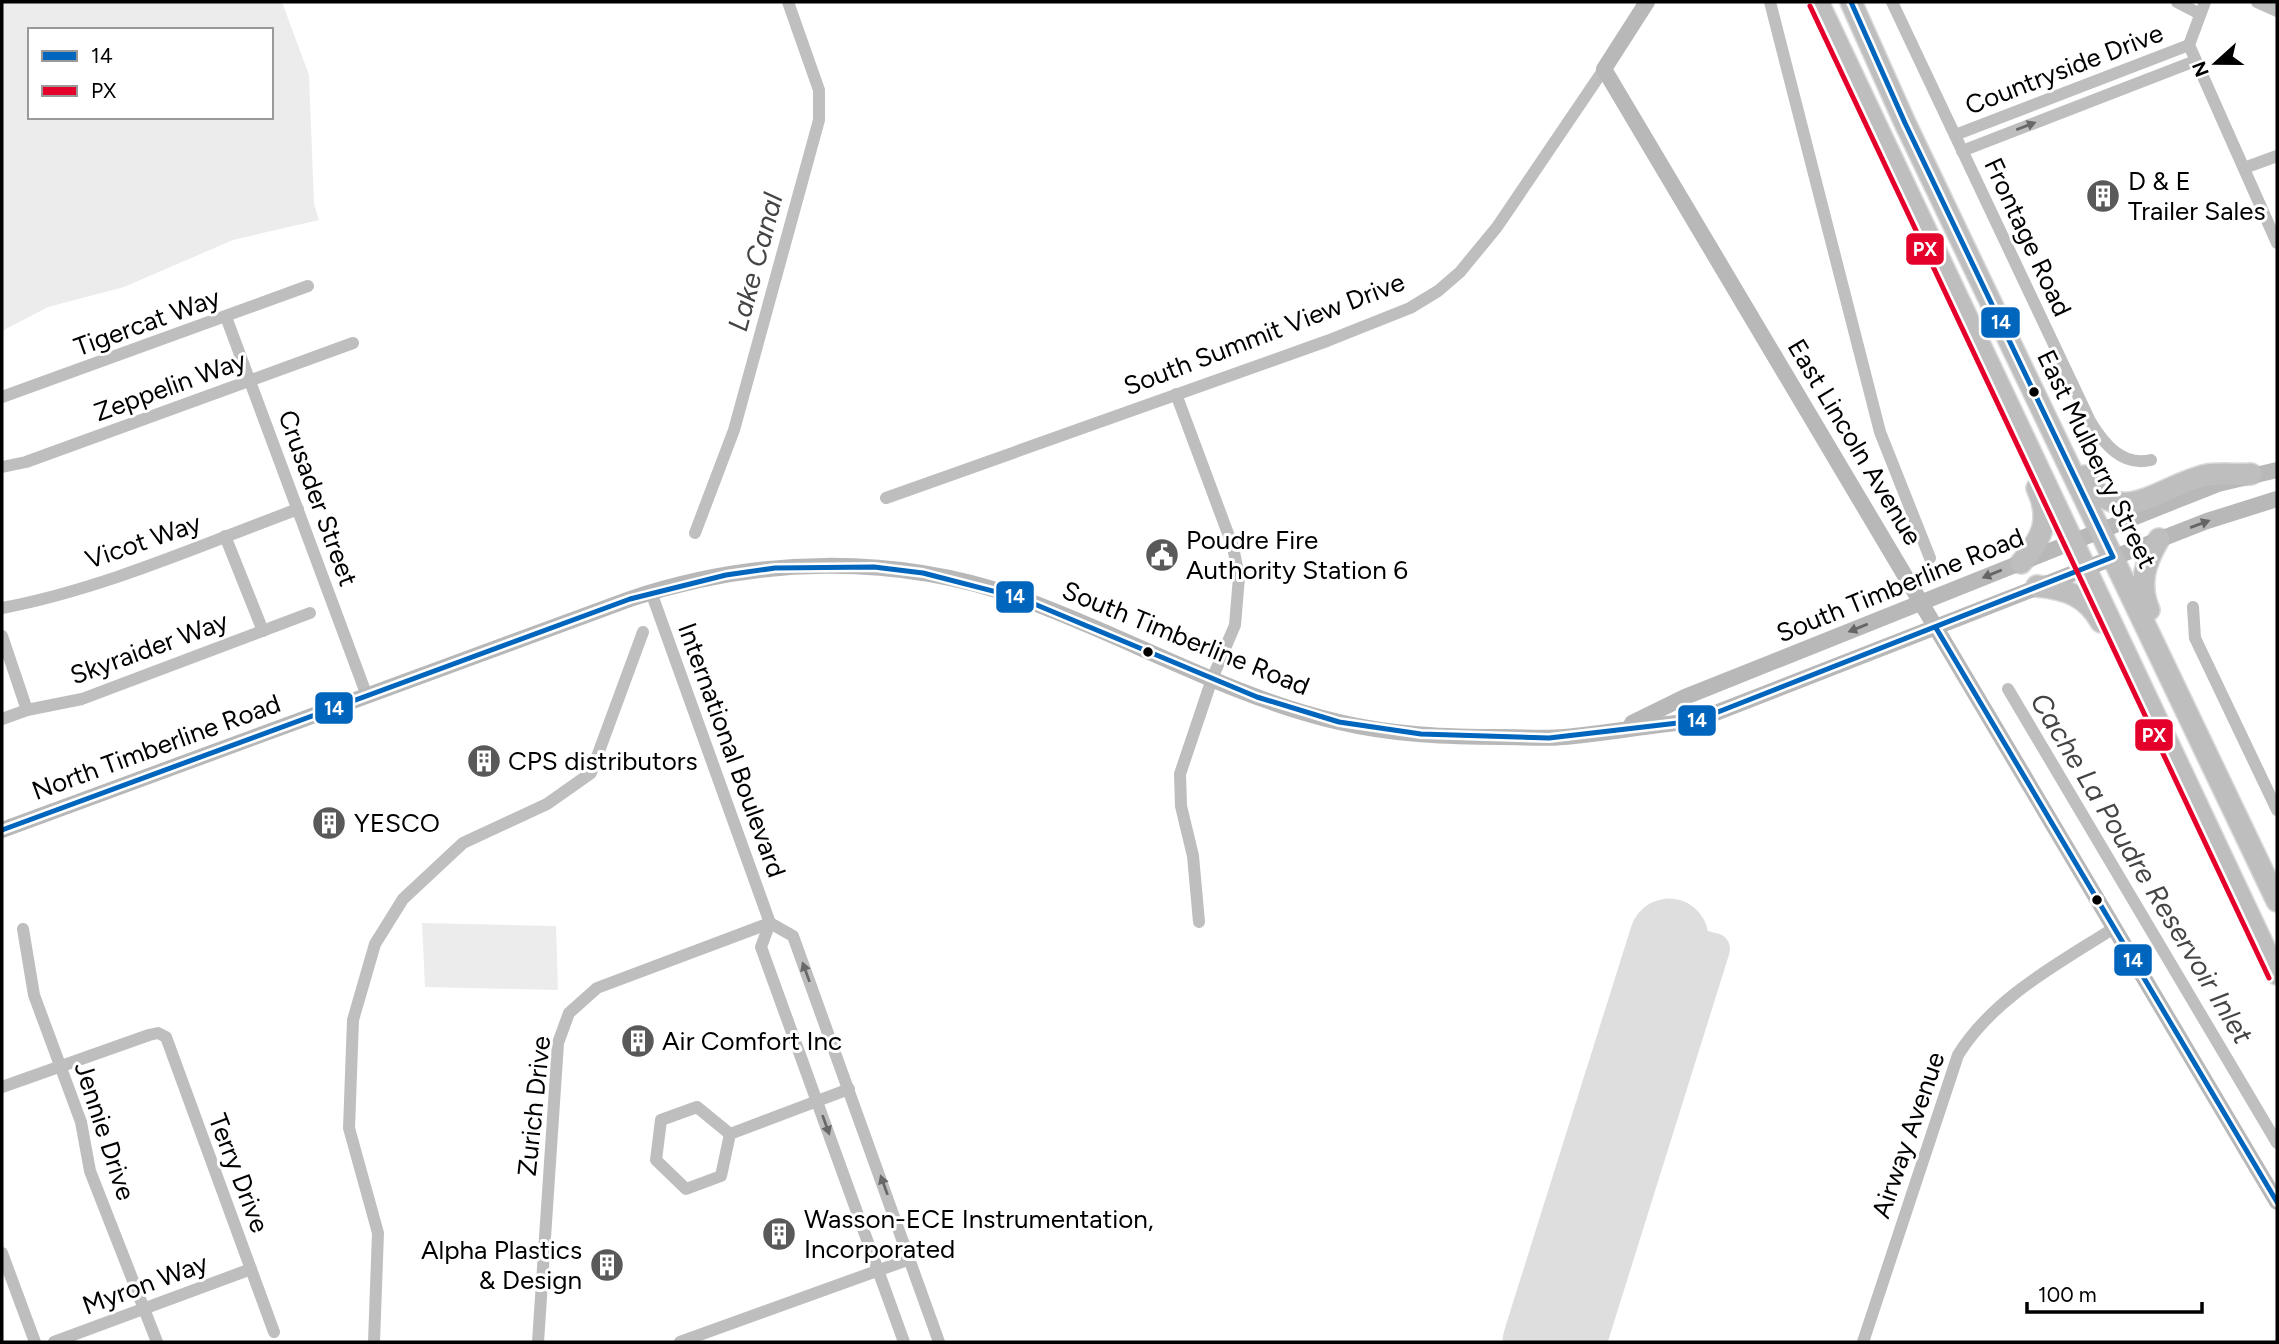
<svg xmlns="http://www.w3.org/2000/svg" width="2279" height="1344" viewBox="0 0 2279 1344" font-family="Figtree,sans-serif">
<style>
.green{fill:#ececec;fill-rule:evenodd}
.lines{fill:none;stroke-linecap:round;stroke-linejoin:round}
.canal{stroke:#bfbfbf;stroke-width:12}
.taxiway{stroke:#dedede;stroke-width:32}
.runway{stroke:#dedede;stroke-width:79}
.highway-casing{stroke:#dbdbdb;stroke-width:24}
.street{stroke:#bebebe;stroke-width:12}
.secondary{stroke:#b8b8b8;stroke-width:16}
.highway{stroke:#bebebe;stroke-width:21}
.bus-1-casing{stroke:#fff;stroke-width:10}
.bus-2-casing{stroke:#fff;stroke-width:10}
.bus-1{stroke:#0065bd;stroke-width:5}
.bus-2{stroke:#e4002b;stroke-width:5}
.oneway{fill:#686868}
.oneway2{fill:#656565}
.bus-dot{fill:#000;stroke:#fff;stroke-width:2.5}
.labels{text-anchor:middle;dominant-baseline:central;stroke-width:6;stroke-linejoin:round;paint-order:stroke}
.street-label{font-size:26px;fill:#000;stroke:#fff}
.poi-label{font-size:26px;fill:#000;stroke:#fff;text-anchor:start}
.water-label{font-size:28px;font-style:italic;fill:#444;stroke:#fff}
.line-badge{stroke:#fff;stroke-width:2.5}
.badge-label{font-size:19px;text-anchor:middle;font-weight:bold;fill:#fff}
</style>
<rect width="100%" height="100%" fill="#fff"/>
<!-- green -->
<g class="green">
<path d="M 2,2 L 282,2 L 309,75 L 314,204 L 319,220 L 233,240 L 124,287 L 48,307 L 2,331 ZM 30,30 L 271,30 L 271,117 L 30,117 Z"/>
<path d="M 422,923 L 556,926 L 558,990 L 425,987 Z"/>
</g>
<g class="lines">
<!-- canal -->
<g class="canal">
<path d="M 1770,2 L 1880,432 L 1930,558"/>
<path d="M 695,533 L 734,430 L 819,120 L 819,90 L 788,2"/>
<path d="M 2008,689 L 2277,1143"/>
<path d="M 374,1342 L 378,1233 L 349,1128 L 353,1020 L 375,944 L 403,899 L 463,843 L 547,804 L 591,773 L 643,632"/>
</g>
<!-- taxiway -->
<path class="taxiway" d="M 1591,1342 L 1714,949 L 1669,938"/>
<!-- runway -->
<path class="runway" d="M 1542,1342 L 1669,938"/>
<!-- highway casing -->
<g class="highway-casing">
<g id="highway">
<path d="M 1818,2 L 2277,974"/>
<path d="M 1851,2 L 1905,123 L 2277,901"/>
<path d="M 2085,476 C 2118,533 2162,484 2207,475 C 2221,473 2237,475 2251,474"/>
<path d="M 2021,563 C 2042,538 2052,520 2037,488"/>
<path d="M 2037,586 C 2066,589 2086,595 2101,622"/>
<path d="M 2149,610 C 2138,584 2145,563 2159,539"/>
</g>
</g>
<!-- street -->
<g class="street">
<path d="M 1892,2 L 2090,421 C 2103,443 2122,467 2151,460"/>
<path d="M 2177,2 L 2198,13"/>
<path d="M 2205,2 L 2189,45 L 2277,243"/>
<path d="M 2257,2 L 2277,11"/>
<path d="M 1955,135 L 2189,45"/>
<path d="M 1962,151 L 2195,61"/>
<path d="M 2244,168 L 2277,156"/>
<path d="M 226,317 L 367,696"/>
<path d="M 1176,394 L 1233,547 L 1239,577 L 1235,625 L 1212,679 L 1180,774 L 1181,806 L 1193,856 L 1199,922"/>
<path d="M 2,397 L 308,286"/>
<path d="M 2,467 L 26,462 L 353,343"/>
<path d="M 886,498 L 1327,341 L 1410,308 L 1438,291 L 1460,272 L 1497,227 L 1604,69"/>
<path d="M 225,536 L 263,631"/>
<path d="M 651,592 L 770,923 L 761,947 L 904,1342"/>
<path d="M 2193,607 L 2195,638 L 2277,810"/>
<path d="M 2,608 C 103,589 201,545 298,509"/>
<path d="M 2,636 L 27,710"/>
<path d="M 2,719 L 27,710 L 82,699 L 310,613"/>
<path d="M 770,923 L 793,936 L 939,1342"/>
<path d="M 23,929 L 34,995 L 81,1122 L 90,1171 L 157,1342"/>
<path d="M 2,1087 L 149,1035 L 158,1033 L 166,1037 L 274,1332"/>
<path d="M 730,1134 L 721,1176 L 686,1189 L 656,1160 L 661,1120 L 697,1107 L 730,1134 L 849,1089"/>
<path d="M 2,1253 L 35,1342"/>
<path d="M 54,1342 L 251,1269"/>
<path d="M 538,1342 L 558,1043 L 569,1013 L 597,988 L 770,923"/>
<path d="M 680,1342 L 910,1259"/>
<path d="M 1863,1342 L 1958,1055 C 1994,997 2058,964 2114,928"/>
</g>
<!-- secondary -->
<g class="secondary">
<path d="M 1647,2 L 1604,69 L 2277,1202"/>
<path d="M 1632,723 L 1685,697 L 2170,503 L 2218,484 L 2277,470"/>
<path d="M 2,830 L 630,599 C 755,557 894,553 1020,598 C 1127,636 1227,696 1339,722 C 1393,735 1448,737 1503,737 C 1523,737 1544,739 1564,737 C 1608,733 1651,725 1695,721 L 2207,521 L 2277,499"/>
</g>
<!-- highway -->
<use href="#highway" class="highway"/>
<!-- bus-1 casing -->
<g class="bus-1-casing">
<g id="bus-1">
<path d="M 1936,628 L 2277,1202"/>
<path d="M 2,830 L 630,599 L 726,575 L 775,568 L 874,567 L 923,573 L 1020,598 L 1257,697 L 1339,722 L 1421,734 L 1549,738 L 1695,721 L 2113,557 L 1905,123 L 1851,2"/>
</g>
</g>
<!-- bus-2 casing -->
<g class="bus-2-casing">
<path id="bus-2" d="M 1810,6 L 2269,978"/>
</g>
<!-- bus-1 -->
<use href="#bus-1" class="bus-1"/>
<!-- bus-2 -->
<use href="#bus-2" class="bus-2"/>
</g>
<!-- one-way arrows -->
<defs><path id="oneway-solid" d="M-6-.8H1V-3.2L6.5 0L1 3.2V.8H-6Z" transform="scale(1.75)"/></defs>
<g class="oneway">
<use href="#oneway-solid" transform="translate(2026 126) rotate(-21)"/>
<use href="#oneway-solid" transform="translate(806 972) rotate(-110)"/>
<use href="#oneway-solid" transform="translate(826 1125) rotate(70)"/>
<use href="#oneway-solid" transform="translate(884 1185) rotate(-110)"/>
</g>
<g class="oneway2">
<use href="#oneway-solid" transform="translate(2200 524) rotate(-20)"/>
<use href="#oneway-solid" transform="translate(1992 574) rotate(158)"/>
<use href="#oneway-solid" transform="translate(1858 628) rotate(158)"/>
</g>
<!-- icons -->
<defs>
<g id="building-disc" transform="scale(1.75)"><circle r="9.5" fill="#595959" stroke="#fff"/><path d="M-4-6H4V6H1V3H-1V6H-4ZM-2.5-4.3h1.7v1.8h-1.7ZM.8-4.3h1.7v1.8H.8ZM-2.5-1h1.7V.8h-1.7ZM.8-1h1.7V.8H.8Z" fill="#fff"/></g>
<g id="civic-disc" transform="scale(1.75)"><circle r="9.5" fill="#595959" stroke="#fff"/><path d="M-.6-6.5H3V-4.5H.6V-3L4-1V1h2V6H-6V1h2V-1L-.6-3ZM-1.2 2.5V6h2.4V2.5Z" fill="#fff"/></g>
</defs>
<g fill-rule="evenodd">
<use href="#building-disc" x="2103" y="196"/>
<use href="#civic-disc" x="1162" y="555"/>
<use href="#building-disc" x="484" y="761"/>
<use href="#building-disc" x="329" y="823"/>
<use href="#building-disc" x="638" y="1041"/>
<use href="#building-disc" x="779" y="1234"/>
<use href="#building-disc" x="607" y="1265"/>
</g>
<!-- markers -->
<g class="bus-dot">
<circle cx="2034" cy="392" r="6"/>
<circle cx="1148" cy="652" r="6"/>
<circle cx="2097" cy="900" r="6"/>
</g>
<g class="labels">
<!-- street labels -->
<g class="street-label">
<text transform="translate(2064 69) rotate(-21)">Countryside Drive</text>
<text transform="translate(2028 237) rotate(65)">Frontage Road</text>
<text transform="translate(147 322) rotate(-20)">Tigercat Way</text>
<text transform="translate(1264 334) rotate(-21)">South Summit View Drive</text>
<text transform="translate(170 386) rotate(-20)">Zeppelin Way</text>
<text transform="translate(1855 442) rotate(59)">East Lincoln Avenue</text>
<text transform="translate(2097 459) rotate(64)">East Mulberry Street</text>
<text transform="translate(318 498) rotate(70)">Crusader Street</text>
<text transform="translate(143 541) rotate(-19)">Vicot Way</text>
<text transform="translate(1900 585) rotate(-22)">South Timberline Road</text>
<text transform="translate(1186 638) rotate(22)">South Timberline Road</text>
<text transform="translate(149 648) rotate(-20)">Skyraider Way</text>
<text transform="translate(156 747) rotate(-20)">North Timberline Road</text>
<text transform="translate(732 750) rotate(70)">International Boulevard</text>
<text transform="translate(534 1106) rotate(-84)">Zurich Drive</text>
<text transform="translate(105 1131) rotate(72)">Jennie Drive</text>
<text transform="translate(1908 1135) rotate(-71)">Airway Avenue</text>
<text transform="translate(239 1173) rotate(69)">Terry Drive</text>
<text transform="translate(145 1284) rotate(-20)">Myron Way</text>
</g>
<!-- poi labels -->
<g class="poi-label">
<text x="2128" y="181">D &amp; E<tspan x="2128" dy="30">Trailer Sales</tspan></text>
<text x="1186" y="540">Poudre Fire<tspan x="1186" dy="30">Authority Station 6</tspan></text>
<text x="508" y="761">CPS distributors</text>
<text x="354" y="823">YESCO</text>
<text x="662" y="1041">Air Comfort Inc</text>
<text x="804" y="1219">Wasson-ECE Instrumentation,<tspan x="804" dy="30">Incorporated</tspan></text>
<text x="582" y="1250" text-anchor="end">Alpha Plastics<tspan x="582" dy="30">&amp; Design</tspan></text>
</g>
<!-- water labels -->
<g class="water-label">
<text transform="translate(755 262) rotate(-75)">Lake Canal</text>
<text transform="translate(2142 868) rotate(59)">Cache La Poudre Reservoir Inlet</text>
</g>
</g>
<g class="line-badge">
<rect x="1905" y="232" width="40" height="34" rx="7" fill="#e4002b"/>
<rect x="1980" y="306" width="41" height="33" rx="7" fill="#0065bd"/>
<rect x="995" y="580" width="40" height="34" rx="7" fill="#0065bd"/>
<rect x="314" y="691" width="40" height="34" rx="7" fill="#0065bd"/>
<rect x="1677" y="704" width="40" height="33" rx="7" fill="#0065bd"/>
<rect x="2134" y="718" width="40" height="34" rx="7" fill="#e4002b"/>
<rect x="2113" y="943" width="40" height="34" rx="7" fill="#0065bd"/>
</g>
<g class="badge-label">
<text x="1925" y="256">PX</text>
<text x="2001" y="329">14</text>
<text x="1015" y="603">14</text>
<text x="334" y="715">14</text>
<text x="1697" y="727">14</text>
<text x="2154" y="742">PX</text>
<text x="2133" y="967">14</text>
</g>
<!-- border -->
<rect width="2279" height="1344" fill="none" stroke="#000000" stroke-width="7"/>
<!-- legend -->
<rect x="28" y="28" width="245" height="91" fill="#ffffff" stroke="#999999" stroke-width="2"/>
<rect x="42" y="51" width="35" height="10" fill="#0065bd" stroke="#999999" stroke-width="2"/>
<text x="91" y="63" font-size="21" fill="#000000">14</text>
<rect x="42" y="86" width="35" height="10" fill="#e4002b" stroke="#999999" stroke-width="2"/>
<text x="91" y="98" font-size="21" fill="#000000">PX</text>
<!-- north arrow -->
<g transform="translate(2216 63) rotate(249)" stroke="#ffffff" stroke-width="5" paint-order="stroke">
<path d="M0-5L12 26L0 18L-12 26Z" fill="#000000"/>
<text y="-10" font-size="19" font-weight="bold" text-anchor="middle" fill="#000000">N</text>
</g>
<!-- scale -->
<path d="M2027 1302v10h175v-10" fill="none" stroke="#000000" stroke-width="3.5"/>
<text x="2038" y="1302" font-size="21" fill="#000000" stroke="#ffffff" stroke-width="5" paint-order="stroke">100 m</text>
</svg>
